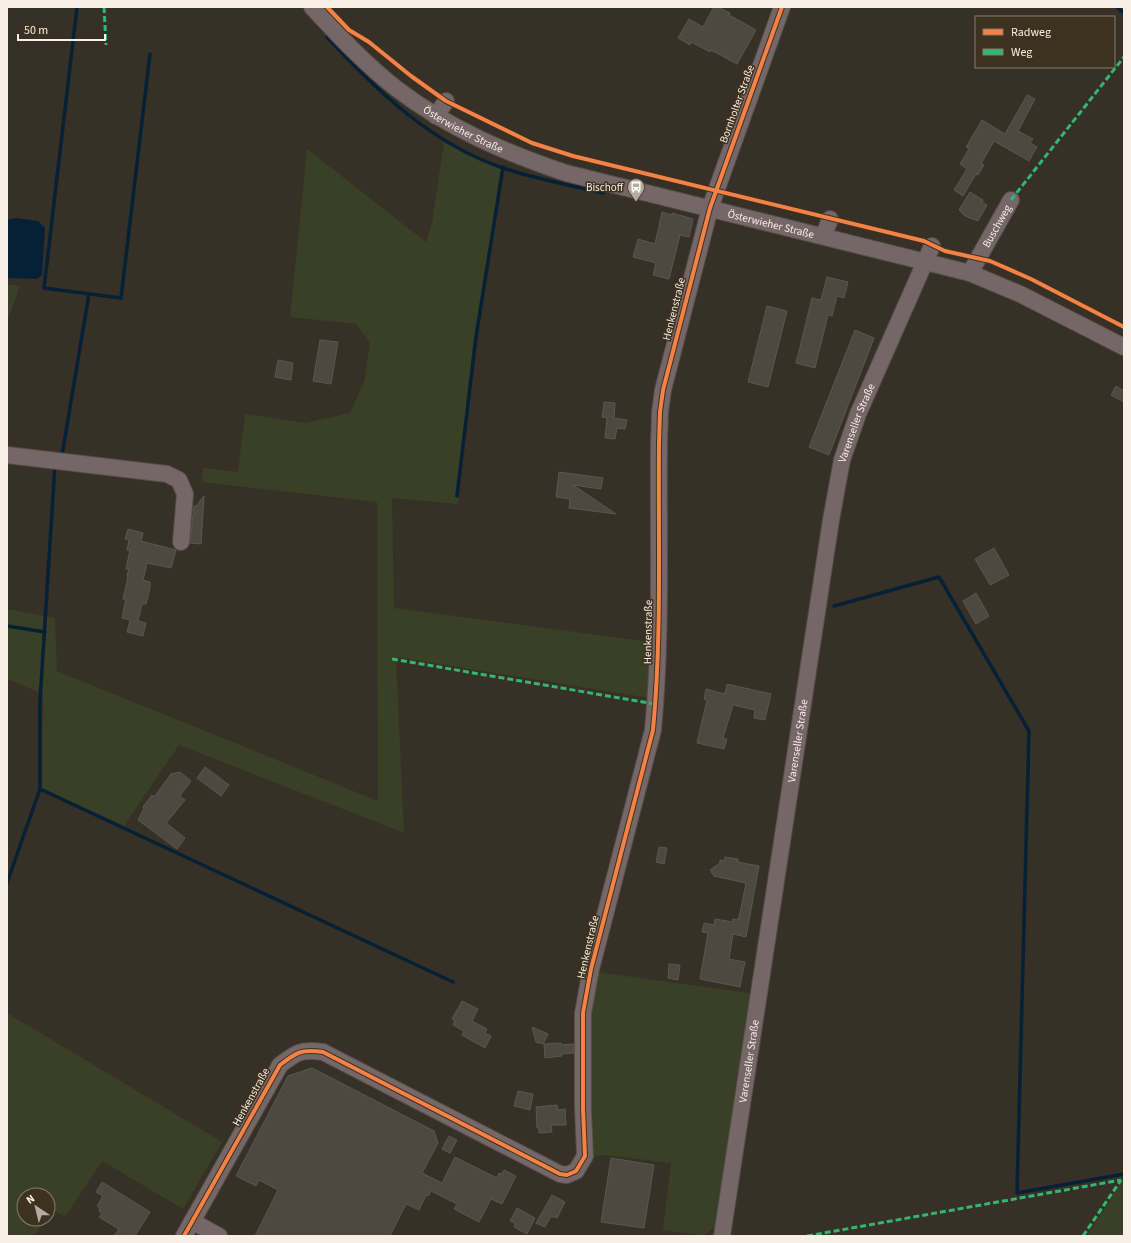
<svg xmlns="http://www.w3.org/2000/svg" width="1131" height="1243" viewBox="0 0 1131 1243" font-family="'Source Sans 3',sans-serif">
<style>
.green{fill:#394025}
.water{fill:#062136}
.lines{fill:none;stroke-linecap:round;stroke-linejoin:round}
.stream{stroke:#062136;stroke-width:3.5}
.building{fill:#4e4841;stroke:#5d564f}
.minor-casing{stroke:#534e46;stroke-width:18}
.minor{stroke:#756667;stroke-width:16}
.quiet{stroke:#33b770;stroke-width:3;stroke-dasharray:6 3;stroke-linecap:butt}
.cycleway-casing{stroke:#3d311f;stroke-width:6}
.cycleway{stroke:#f48246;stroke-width:4}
.labels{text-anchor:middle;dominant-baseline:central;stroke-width:3;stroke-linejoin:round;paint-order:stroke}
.street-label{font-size:11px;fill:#f8efe5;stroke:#3d311f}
.poi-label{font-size:11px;fill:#f8efe5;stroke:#3d311f;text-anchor:end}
</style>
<rect width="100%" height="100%" fill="#363026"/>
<!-- green -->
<g class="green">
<path d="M 444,142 L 502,168 L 474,338 L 456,495 L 459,496 L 457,504 L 392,498 L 394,608 L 651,642 L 650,698 L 396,657 L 404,833 L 179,745 L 124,826 L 42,788 L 43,694 L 7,679 L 7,609 L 55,618 L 57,671 L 378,801 L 377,502 L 202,482 L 203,468 L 238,472 L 245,414 L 305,423 L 350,413 L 364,382 L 370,343 L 356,324 L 290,317 L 307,149 L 426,242 L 432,223 Z"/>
<path d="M 7,284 L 20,286 L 7,322 Z"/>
<path d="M 596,972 L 750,993 L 715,1226 L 704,1236 L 663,1230 L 671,1163 L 604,1155 L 594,1156 L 589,1028 Z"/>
<path d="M 7,1013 L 222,1142 L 183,1209 L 102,1161 L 65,1217 L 53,1210 L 48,1216 L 48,1195 L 24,1195 L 24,1219 L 46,1219 L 34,1236 L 7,1236 Z"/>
<path d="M 1124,1178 L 1124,1236 L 1087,1236 Z"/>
</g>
<!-- water -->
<path class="water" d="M 15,218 L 38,221 L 45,228 L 42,275 L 37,279 L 7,278 L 7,220 Z"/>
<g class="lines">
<!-- stream -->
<g class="stream">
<path d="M 77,7 L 44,288 L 121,298 L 150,54"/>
<path d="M 1117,7 L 1124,13"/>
<path d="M 327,37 C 377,91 432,144 503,168 C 536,179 570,185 603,193"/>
<path d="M 62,455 L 89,294"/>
<path d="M 457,496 L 476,337 L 503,167"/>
<path d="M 834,606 L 939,577 L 1029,731 L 1017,1193 L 1124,1174"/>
<path d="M 7,626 L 45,632"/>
<path d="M 40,789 L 453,982"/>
<path d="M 7,883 L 40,789 L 40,701 L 55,464"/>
</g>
</g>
<!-- building -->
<g class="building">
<path d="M 714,7 L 718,7 L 730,13 L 729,15 L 756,30 L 737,64 L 711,50 L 710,52 L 691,42 L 690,45 L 678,38 L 689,19 L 703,27 Z"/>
<path d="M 1027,95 L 1035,99 L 1018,131 L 1033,139 L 1030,143 L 1037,147 L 1029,161 L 994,141 L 981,164 L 984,165 L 978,175 L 976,174 L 963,196 L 954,190 L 967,169 L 960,164 L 969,149 L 966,147 L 982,120 L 1005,134 Z"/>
<path d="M 970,192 L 983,200 L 982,202 L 987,205 L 978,221 L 965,216 L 959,210 Z"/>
<path d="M 662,212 L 672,215 L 672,213 L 693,219 L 689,237 L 680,235 L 669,279 L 653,275 L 656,263 L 633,257 L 638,239 L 655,244 Z"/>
<path d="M 827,277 L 848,282 L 844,298 L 837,296 L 832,316 L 828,315 L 815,368 L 796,363 L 812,298 L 821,300 Z"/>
<path d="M 767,306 L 787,311 L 768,387 L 748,382 Z"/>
<path d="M 855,330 L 874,338 L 829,455 L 809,447 Z"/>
<path d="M 320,340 L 338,342 L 331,384 L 313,381 Z"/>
<path d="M 278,360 L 293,363 L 291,380 L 275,377 Z"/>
<path d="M 1116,386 L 1124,391 L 1124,402 L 1111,395 Z"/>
<path d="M 604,402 L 615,403 L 614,418 L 627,420 L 625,429 L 617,428 L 615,439 L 605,438 L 607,418 L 602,417 Z"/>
<path d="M 559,472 L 603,478 L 601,489 L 573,485 L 616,514 L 569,508 L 570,499 L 556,497 Z"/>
<path d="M 204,496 L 201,544 L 190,543 L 194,506 L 196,506 Z"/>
<path d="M 128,529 L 143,533 L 141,541 L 176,550 L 171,568 L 147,563 L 143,580 L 150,582 L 150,588 L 146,604 L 142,604 L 138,621 L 146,623 L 143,636 L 127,632 L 130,620 L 122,618 L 126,599 L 123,599 L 128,577 L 127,576 L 129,569 L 126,569 L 130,550 L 127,550 L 129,540 L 125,539 Z"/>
<path d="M 994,548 L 1009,575 L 990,585 L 975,559 Z"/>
<path d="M 976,593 L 989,616 L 976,624 L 963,601 Z"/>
<path d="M 727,684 L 771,694 L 765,720 L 754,718 L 755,710 L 733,705 L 723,738 L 727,739 L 724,749 L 697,743 L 707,700 L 704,699 L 706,689 L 725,694 Z"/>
<path d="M 205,767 L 229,785 L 221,796 L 197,778 Z"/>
<path d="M 180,772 L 191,781 L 180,796 L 185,800 L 166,823 L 185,838 L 177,849 L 138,820 L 144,808 L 143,807 L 152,795 L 154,797 L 171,774 Z"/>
<path d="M 659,847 L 667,848 L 664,864 L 656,862 Z"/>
<path d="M 725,857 L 738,859 L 738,862 L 759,866 L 746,937 L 733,934 L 729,959 L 745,962 L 740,987 L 700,979 L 708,933 L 702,932 L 704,923 L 714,925 L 715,919 L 733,922 L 733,919 L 738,920 L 740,913 L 746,883 L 714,876 L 710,870 L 720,863 L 720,860 L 724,861 Z"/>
<path d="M 669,964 L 680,965 L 678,980 L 668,978 Z"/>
<path d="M 462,1001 L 478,1009 L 472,1021 L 487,1029 L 485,1033 L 491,1036 L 485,1048 L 462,1035 L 464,1031 L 453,1025 L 455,1021 L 452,1019 Z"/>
<path d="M 532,1027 L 548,1034 L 543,1044 L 536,1042 Z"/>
<path d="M 561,1043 L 561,1045 L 574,1044 L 574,1053 L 561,1054 L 562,1056 L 545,1058 L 544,1044 Z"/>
<path d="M 312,1068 L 434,1131 L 438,1143 L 422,1173 L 442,1183 L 455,1157 L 497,1178 L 499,1173 L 502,1174 L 504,1170 L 516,1176 L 502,1204 L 491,1199 L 479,1222 L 454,1209 L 457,1204 L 431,1191 L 428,1196 L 426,1195 L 419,1210 L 406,1204 L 390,1236 L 255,1236 L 278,1190 L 259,1180 L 256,1186 L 236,1176 L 288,1076 Z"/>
<path d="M 518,1091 L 533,1094 L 530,1110 L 514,1106 Z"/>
<path d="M 557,1105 L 558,1110 L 565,1109 L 566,1125 L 551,1125 L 552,1132 L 539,1133 L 539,1128 L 537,1128 L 536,1107 Z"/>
<path d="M 449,1136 L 457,1140 L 450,1153 L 442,1149 Z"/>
<path d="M 611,1158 L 654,1165 L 644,1228 L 601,1222 Z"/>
<path d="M 102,1182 L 150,1212 L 135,1236 L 114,1236 L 119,1229 L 99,1217 L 102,1213 L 99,1211 L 100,1208 L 97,1206 L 103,1196 L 96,1192 Z"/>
<path d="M 552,1195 L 565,1202 L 557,1218 L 551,1216 L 545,1227 L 536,1223 Z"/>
<path d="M 517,1208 L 535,1218 L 527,1234 L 514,1227 L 515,1223 L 510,1221 Z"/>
</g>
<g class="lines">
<!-- minor casing -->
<g class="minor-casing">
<g id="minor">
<path id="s1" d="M 312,7 C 339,36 366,65 397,89 C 448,128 506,153 566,173 L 970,273 L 1020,294 L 1124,347"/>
<path d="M 436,116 L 446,101"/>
<path d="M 824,235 L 830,219"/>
<path id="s2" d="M 970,273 L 1011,200"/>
<path d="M 7,455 L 167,474 L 179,480 L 185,494 L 181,542"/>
<path d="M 192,1221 L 219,1236"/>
<path d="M 184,1236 L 280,1065 C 297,1052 301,1049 323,1052 L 560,1174 L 567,1175 L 576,1171 L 585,1156 L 583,1108 L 583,1013 L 591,969 L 653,730 C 662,635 658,539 659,444 L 660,412 L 663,390 L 710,208 L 782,7"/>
<path id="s3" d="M 722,1236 L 831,520 L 842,460 L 858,414 L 932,246"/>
</g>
</g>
<!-- minor -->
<use href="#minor" class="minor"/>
<!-- quiet -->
<g class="quiet">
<path d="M 104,7 L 106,45"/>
<path d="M 1011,200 L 1124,57"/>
<path d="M 392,659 L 655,704"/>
<path d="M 807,1236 L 1121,1180"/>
<path d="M 1083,1236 L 1121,1180"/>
</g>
<!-- cycleway casing -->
<g class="cycleway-casing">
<g id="cycleway">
<path d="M 327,7 L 349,30 L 369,42 L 411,76 L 446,101 L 532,143 L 573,156 L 924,241 L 945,251 L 990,261 L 1031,279 L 1124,327"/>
<path d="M 184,1236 L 280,1065 C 297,1052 301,1049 323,1052 L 560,1174 L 567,1175 L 576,1171 L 585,1156 L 583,1108 L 583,1013 L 591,969 L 653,730 C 662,635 658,539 659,444 L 660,412 L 663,390 L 710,208 L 782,7"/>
</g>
</g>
<!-- cycleway -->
<use href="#cycleway" class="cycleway"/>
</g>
<!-- icons -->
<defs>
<g id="bus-pin" transform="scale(0.9)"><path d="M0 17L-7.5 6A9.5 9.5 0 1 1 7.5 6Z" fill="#b4aca2" stroke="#3d311f"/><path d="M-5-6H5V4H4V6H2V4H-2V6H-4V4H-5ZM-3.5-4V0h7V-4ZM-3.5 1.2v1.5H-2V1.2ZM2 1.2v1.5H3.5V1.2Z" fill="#fff"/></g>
</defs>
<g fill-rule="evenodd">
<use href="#bus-pin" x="636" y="187"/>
</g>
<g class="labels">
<!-- street labels -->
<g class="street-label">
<text transform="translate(737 104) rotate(-70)">Bornholter Straße</text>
<text stroke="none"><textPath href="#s1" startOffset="196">Österwieher Straße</textPath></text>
<text stroke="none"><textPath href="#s1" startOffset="519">Österwieher Straße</textPath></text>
<text stroke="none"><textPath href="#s2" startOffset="54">Buschweg</textPath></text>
<text transform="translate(674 309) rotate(-76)">Henkenstraße</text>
<text stroke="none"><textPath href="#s3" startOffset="825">Varenseller Straße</textPath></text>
<text transform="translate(648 632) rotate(-89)">Henkenstraße</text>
<text stroke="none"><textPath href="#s3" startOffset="501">Varenseller Straße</textPath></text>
<text transform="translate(588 947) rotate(-77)">Henkenstraße</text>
<text stroke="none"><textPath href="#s3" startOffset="177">Varenseller Straße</textPath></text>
<text transform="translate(251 1097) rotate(-61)">Henkenstraße</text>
</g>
<!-- poi labels -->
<g class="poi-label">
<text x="623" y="187">Bischoff</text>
</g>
</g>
<!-- border -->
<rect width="1131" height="1243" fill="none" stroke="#f8efe5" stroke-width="16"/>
<!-- legend -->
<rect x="975" y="16" width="140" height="52" fill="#3d311f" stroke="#887d6e"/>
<rect x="983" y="29" width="20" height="6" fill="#f48246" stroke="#887d6e"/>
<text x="1011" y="36" font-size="12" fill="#f8efe5">Radweg</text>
<rect x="983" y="49" width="20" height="6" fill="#33b770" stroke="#887d6e"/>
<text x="1011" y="56" font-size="12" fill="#f8efe5">Weg</text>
<!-- north arrow -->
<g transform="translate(36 1207) rotate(325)"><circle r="19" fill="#3d311f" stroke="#887d6e"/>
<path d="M0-3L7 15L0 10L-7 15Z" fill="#b4aca2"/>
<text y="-6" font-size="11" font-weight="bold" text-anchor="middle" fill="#f8efe5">N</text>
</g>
<!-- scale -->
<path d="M18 34v6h87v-6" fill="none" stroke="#f8efe5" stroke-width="2"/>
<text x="24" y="34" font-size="12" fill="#f8efe5" stroke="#3d311f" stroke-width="3" paint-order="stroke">50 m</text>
</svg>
